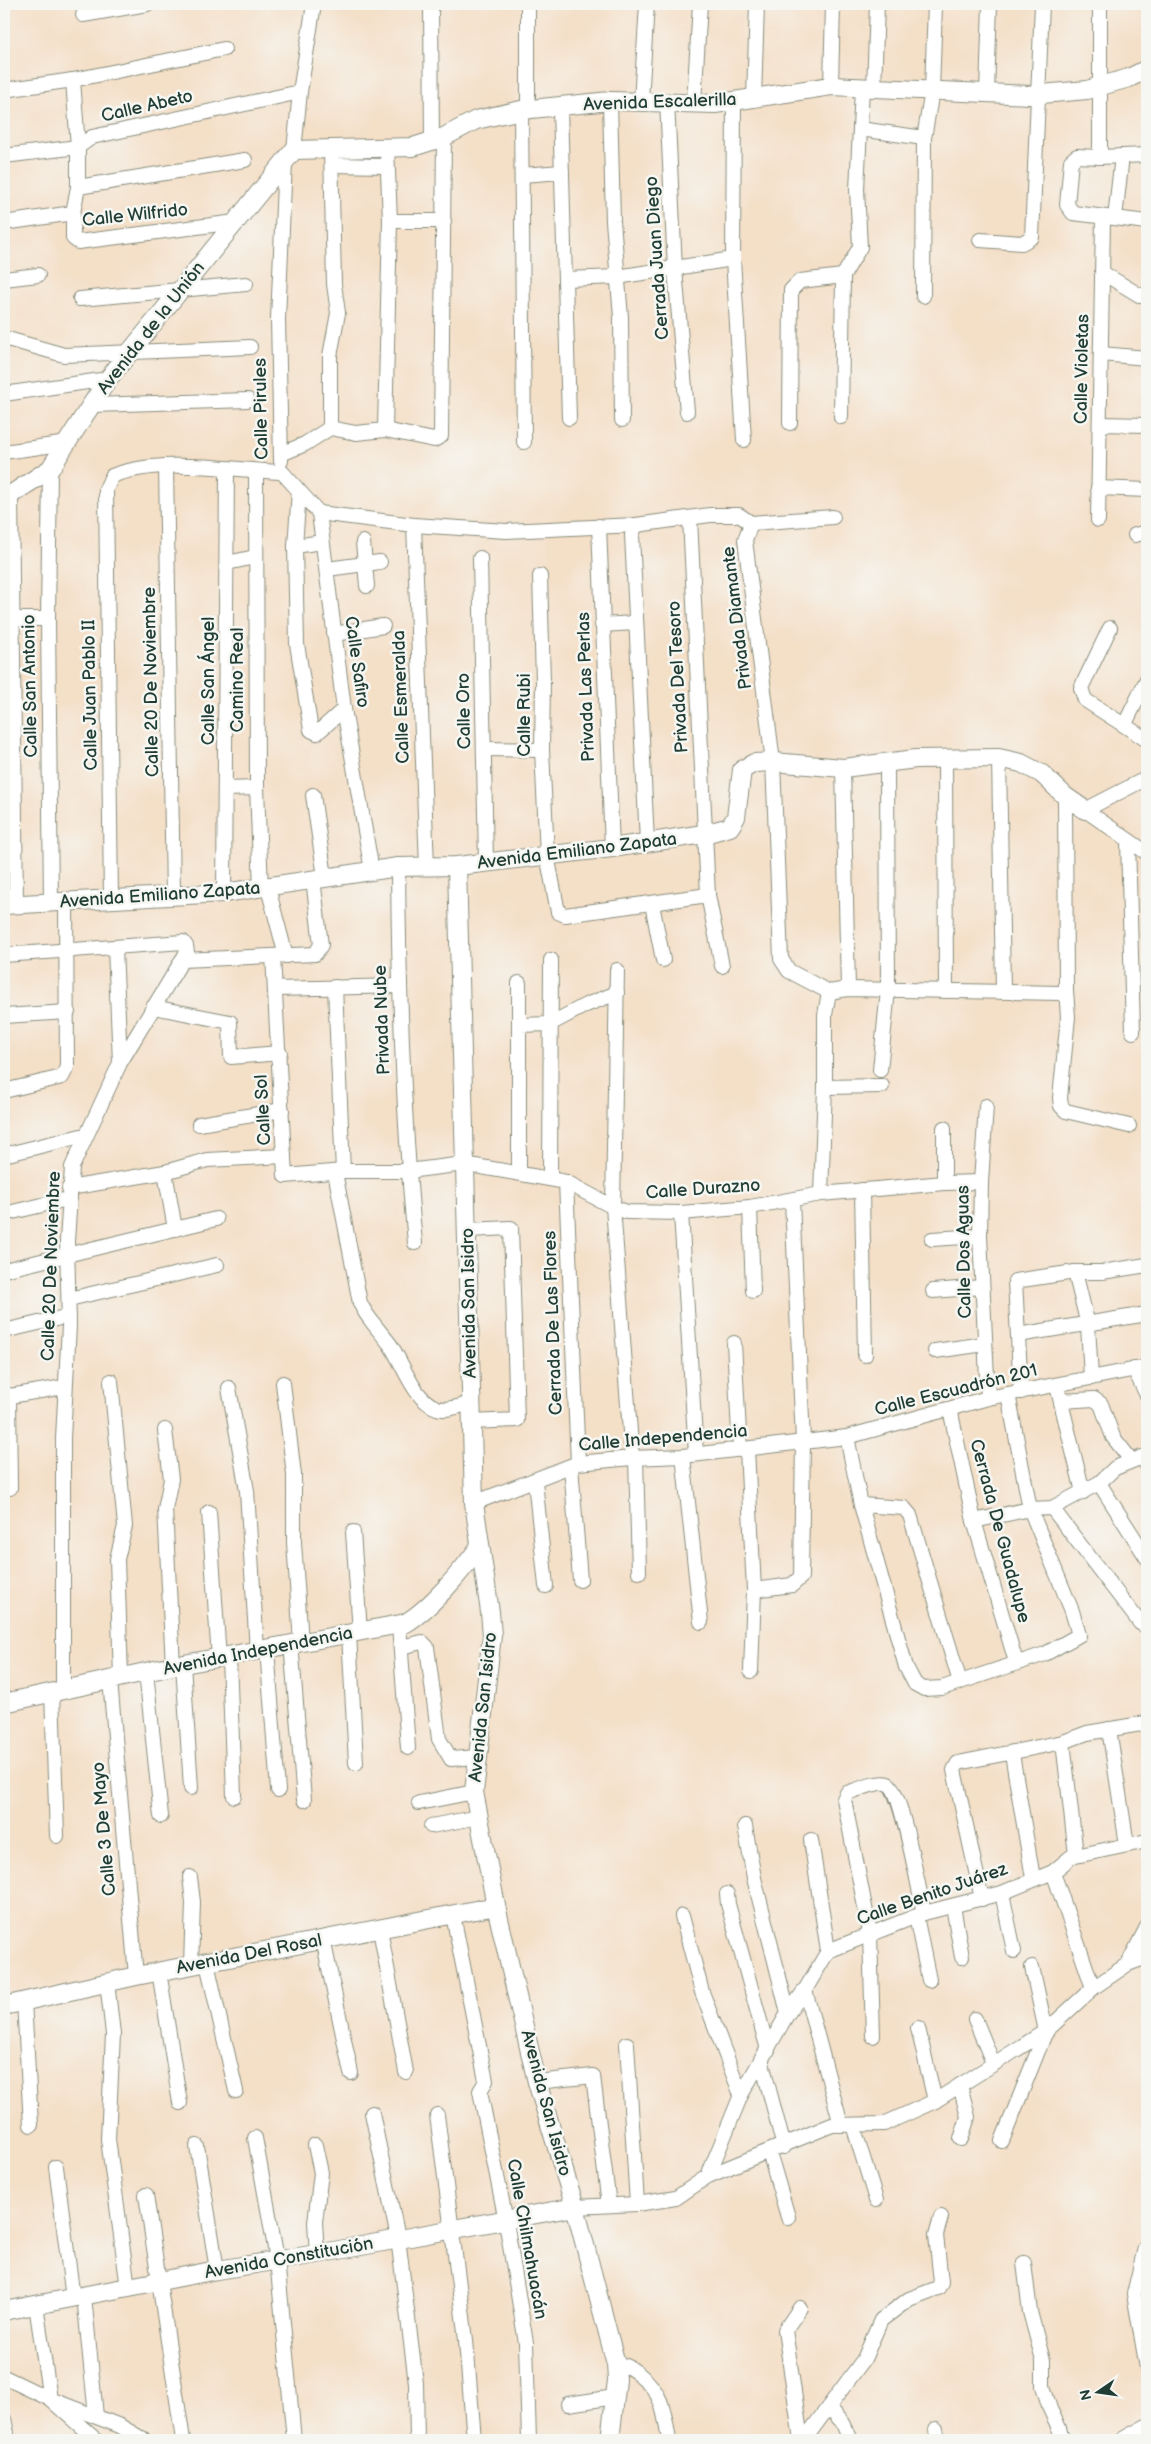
<svg xmlns="http://www.w3.org/2000/svg" width="1151" height="2444" viewBox="0 0 1151 2444" font-family="'Balsamiq Sans',sans-serif">
<style>
.lines{fill:none;stroke-linecap:round;stroke-linejoin:round}
.minor-casing{stroke:#8a8e7e;stroke-width:16}
.major-casing{stroke:#8a8e7e;stroke-width:20}
.minor{stroke:#fff;stroke-width:14}
.major{stroke:#fff;stroke-width:18}
.labels{text-anchor:middle;dominant-baseline:central;stroke-width:5;stroke-linejoin:round;paint-order:stroke}
.street-label{font-size:18px;fill:#1f3d34;stroke:#f6f6f2}
</style>
<rect width="100%" height="100%" fill="#f6f6f2"/>
<filter id="ink" filterUnits="userSpaceOnUse"><feTurbulence type="fractalNoise" baseFrequency=".02" numOctaves="2"/><feDisplacementMap in="SourceGraphic" scale="10" xChannelSelector="R" yChannelSelector="G"/><feConvolveMatrix kernelMatrix="1 2 1 2 8 2 1 2 1" color-interpolation-filters="sRGB"/></filter>
<filter id="wash" filterUnits="userSpaceOnUse"><feTurbulence type="fractalNoise" baseFrequency=".0096" numOctaves="4" result="noise"/><feDisplacementMap in="SourceGraphic" scale="20" xChannelSelector="R" yChannelSelector="G"/><feGaussianBlur stdDeviation="1.12" result="paint"/><feColorMatrix in="noise" values="0 0 0 0 0 0 0 0 0 0 0 0 0 0 0 0 0 1.4 0 .05"/><feComposite in="paint" operator="in"/></filter>
<g filter="url(#wash)">
<rect width="100%" height="100%" fill="#f4dfc7"/>
</g>
<g filter="url(#ink)">
<g class="lines">
<!-- minor casing -->
<g class="minor-casing">
<g id="minor">
<path d="M 431,4 L 432,141"/>
<path d="M 528,4 L 528,109"/>
<path d="M 1100,4 L 1100,157"/>
<path d="M 83,15 L 147,4"/>
<path d="M 73,80 L 78,147 L 78,187"/>
<path d="M 831,86 L 833,4"/>
<path d="M 874,89 L 877,4"/>
<path d="M 4,90 L 73,80 L 224,49"/>
<path d="M 987,92 L 990,4"/>
<path d="M 754,98 L 757,4"/>
<path d="M 610,101 L 613,221 L 621,317 L 622,420"/>
<path d="M 641,101 L 647,4"/>
<path d="M 667,101 L 675,269 L 687,412"/>
<path d="M 734,101 L 733,259 L 744,440"/>
<path d="M 694,103 L 700,4"/>
<path d="M 560,107 L 569,418"/>
<path d="M 521,110 L 524,442"/>
<path d="M 860,129 L 924,138 L 932,91 L 935,4"/>
<path d="M 294,150 L 300,92 L 314,4"/>
<path d="M 1147,155 L 1100,157 L 1077,156 L 1071,161 L 1067,205 L 1073,213 L 1147,222"/>
<path d="M 4,156 L 78,147 L 92,137 L 300,92"/>
<path d="M 332,165 L 387,166"/>
<path d="M 522,175 L 562,172"/>
<path d="M 1115,218 L 1122,156"/>
<path d="M 390,221 L 444,221"/>
<path d="M 236,222 L 78,242 L 73,238 L 73,213 L 78,187 L 245,160"/>
<path d="M 4,223 L 73,213"/>
<path d="M 980,240 L 1022,243 L 1032,237 L 1042,4"/>
<path d="M 1103,273 L 1139,295 L 1147,295"/>
<path d="M 4,279 L 38,275"/>
<path d="M 565,279 L 617,277 L 733,259"/>
<path d="M 923,296 L 924,138"/>
<path d="M 80,299 L 246,284"/>
<path d="M 4,338 L 64,355 L 250,347"/>
<path d="M 1101,354 L 1147,358"/>
<path d="M 4,394 L 108,379"/>
<path d="M 93,405 L 248,400"/>
<path d="M 841,417 L 843,276 L 860,247 L 857,189 L 862,88"/>
<path d="M 790,423 L 791,290 L 800,281 L 843,276"/>
<path d="M 1100,424 L 1147,425"/>
<path d="M 330,428 L 330,356 L 338,313 L 334,284 L 331,148"/>
<path d="M 385,430 L 390,221 L 387,147"/>
<path d="M 4,452 L 68,443"/>
<path d="M 281,454 L 305,444 L 330,428 L 356,433 L 385,430 L 434,440 L 441,436 L 444,137"/>
<path d="M 281,461 L 278,319 L 285,161"/>
<path d="M 166,467 L 173,896"/>
<path d="M 50,469 L 48,619 L 51,902"/>
<path d="M 256,471 L 257,788 L 261,889"/>
<path d="M 282,472 L 319,513 L 344,709 L 372,871"/>
<path d="M 1098,488 L 1147,490"/>
<path d="M 299,491 L 295,546 L 297,644 L 311,730 L 317,733 L 344,709"/>
<path d="M 11,495 L 16,904"/>
<path d="M 319,513 L 414,525 L 506,531 L 636,525"/>
<path d="M 690,518 L 708,895 L 722,966"/>
<path d="M 1098,520 L 1103,218"/>
<path d="M 751,523 L 745,540 L 773,762 L 781,959 L 789,971 L 829,992"/>
<path d="M 751,523 L 833,517"/>
<path d="M 414,525 L 427,867"/>
<path d="M 599,526 L 612,848"/>
<path d="M 1135,535 L 1147,532"/>
<path d="M 363,542 L 367,586"/>
<path d="M 295,546 L 322,542"/>
<path d="M 480,558 L 486,863"/>
<path d="M 227,563 L 255,557"/>
<path d="M 327,569 L 380,562"/>
<path d="M 540,576 L 543,681 L 542,750 L 547,855 L 558,912 L 565,915 L 708,895"/>
<path d="M 14,619 L 48,619"/>
<path d="M 602,625 L 635,623"/>
<path d="M 1110,628 L 1081,688 L 1085,700 L 1147,740"/>
<path d="M 334,634 L 383,626"/>
<path d="M 1125,724 L 1147,679"/>
<path d="M 484,749 L 542,750"/>
<path d="M 999,758 L 1003,990"/>
<path d="M 945,760 L 946,991"/>
<path d="M 843,768 L 848,989"/>
<path d="M 1147,778 L 1085,810 L 1147,853"/>
<path d="M 226,789 L 257,788"/>
<path d="M 313,795 L 325,877"/>
<path d="M 1128,840 L 1133,1032"/>
<path d="M 647,842 L 632,535 L 636,525 L 710,515 L 739,515 L 751,523"/>
<path d="M 398,867 C 399,993 403,1118 415,1243"/>
<path d="M 268,888 L 286,956"/>
<path d="M 224,893 L 227,469"/>
<path d="M 111,900 L 106,489 L 112,476 C 161,457 229,470 282,472"/>
<path d="M 652,904 L 663,960"/>
<path d="M 115,948 L 120,1062"/>
<path d="M 4,955 L 183,942 L 186,946 L 187,952 L 120,1063 L 72,1167 L 67,1241 L 69,1326 L 63,1438 L 63,1690"/>
<path d="M 273,956 L 285,1176 L 343,1171 L 408,1171 L 464,1164 L 566,1182 L 613,1207 L 627,1212 L 681,1213 L 750,1207 L 821,1194 L 944,1183 L 981,1182"/>
<path d="M 182,960 L 315,954 L 321,945 L 313,879"/>
<path d="M 617,970 L 613,1207 L 632,1458"/>
<path d="M 519,983 L 519,1025"/>
<path d="M 335,987 L 343,1171"/>
<path d="M 276,989 L 399,986"/>
<path d="M 1066,990 L 1068,1017 L 1060,1098 L 1061,1106 L 1066,1111 L 1129,1126"/>
<path d="M 153,1007 L 230,1022 L 231,1057 L 280,1053"/>
<path d="M 4,1016 L 68,1012"/>
<path d="M 880,1070 L 888,990 L 887,763"/>
<path d="M 825,1087 L 882,1086"/>
<path d="M 4,1091 L 62,1077 L 67,1067 L 66,902"/>
<path d="M 986,1106 L 981,1182 L 980,1236 L 988,1398"/>
<path d="M 199,1124 L 282,1110"/>
<path d="M 944,1128 L 944,1183"/>
<path d="M 4,1155 L 85,1135"/>
<path d="M 165,1172 L 175,1229"/>
<path d="M 335,1172 L 360,1303 C 367,1318 379,1330 389,1343 C 403,1362 413,1400 437,1408 C 447,1411 460,1406 471,1403"/>
<path d="M 519,1173 L 519,1025 L 550,1024 L 586,1005 L 617,993"/>
<path d="M 550,1179 L 551,960"/>
<path d="M 566,1182 L 578,1463"/>
<path d="M 69,1188 L 165,1172 L 207,1160 L 284,1156"/>
<path d="M 862,1190 L 865,1355"/>
<path d="M 821,1194 L 825,1087 L 825,1015 L 829,992 L 848,989 L 1060,993 L 1066,990 L 1065,796"/>
<path d="M 750,1207 L 753,1291"/>
<path d="M 681,1213 L 696,1454"/>
<path d="M 4,1214 L 68,1199"/>
<path d="M 468,1230 L 511,1228 L 517,1420 L 471,1422"/>
<path d="M 932,1239 L 980,1236"/>
<path d="M 4,1270 L 216,1219"/>
<path d="M 1075,1272 L 1088,1325 L 1091,1378"/>
<path d="M 933,1291 L 982,1287"/>
<path d="M 69,1299 L 217,1265"/>
<path d="M 4,1331 L 69,1316"/>
<path d="M 1018,1335 L 1147,1314"/>
<path d="M 734,1343 L 740,1450"/>
<path d="M 935,1351 L 985,1344"/>
<path d="M 1134,1369 L 1147,1395"/>
<path d="M 111,1381 L 125,1526 L 117,1559 L 121,1677"/>
<path d="M 283,1383 L 294,1475 L 294,1543 L 301,1642"/>
<path d="M 1057,1386 L 1083,1492"/>
<path d="M 229,1388 L 247,1491 L 257,1651"/>
<path d="M 1021,1392 L 1015,1281 L 1075,1272 L 1102,1272 L 1147,1265"/>
<path d="M 9,1395 L 10,1488"/>
<path d="M 4,1397 L 64,1387"/>
<path d="M 1062,1401 L 1094,1399 L 1101,1404 L 1113,1437 L 1131,1460"/>
<path d="M 950,1409 L 974,1521 L 1016,1662"/>
<path d="M 165,1430 L 171,1479 L 165,1509 L 173,1666"/>
<path d="M 847,1437 L 861,1505 L 906,1667 L 915,1684 L 924,1689 L 942,1688 L 1045,1654 L 1079,1635 L 1072,1611 L 1030,1509 L 1008,1394"/>
<path d="M 747,1449 L 754,1590 L 751,1671"/>
<path d="M 683,1456 L 701,1622"/>
<path d="M 636,1457 L 639,1572"/>
<path d="M 571,1466 L 580,1580"/>
<path d="M 535,1481 L 546,1586"/>
<path d="M 1099,1483 L 1147,1558"/>
<path d="M 474,1503 L 578,1463 L 632,1458 L 683,1456 L 847,1437 L 988,1398 L 1147,1367"/>
<path d="M 861,1505 L 904,1508 L 910,1515 L 960,1682"/>
<path d="M 1052,1508 L 1140,1623 L 1147,1627"/>
<path d="M 209,1512 L 219,1659"/>
<path d="M 974,1521 L 1030,1509 L 1052,1508 L 1099,1483 L 1115,1468 L 1142,1457 L 1147,1465"/>
<path d="M 353,1532 L 360,1632"/>
<path d="M 754,1590 L 792,1585 L 801,1577 L 803,1441 L 792,1200"/>
<path d="M 399,1625 L 408,1748"/>
<path d="M 349,1634 L 356,1763"/>
<path d="M 291,1643 L 304,1800"/>
<path d="M 401,1647 L 422,1642 L 427,1647 L 439,1739 L 451,1759 L 478,1757"/>
<path d="M 267,1649 L 278,1790"/>
<path d="M 229,1657 L 234,1796"/>
<path d="M 183,1664 L 191,1788"/>
<path d="M 146,1672 L 161,1816"/>
<path d="M 110,1680 L 136,1976"/>
<path d="M 52,1693 L 57,1836"/>
<path d="M 1109,1729 L 1127,1845"/>
<path d="M 1063,1742 L 1076,1855"/>
<path d="M 1012,1754 L 1033,1878"/>
<path d="M 419,1803 L 474,1792"/>
<path d="M 431,1826 L 479,1817"/>
<path d="M 745,1826 L 754,1878 L 788,2013"/>
<path d="M 811,1840 L 828,1951"/>
<path d="M 1053,1872 L 1093,1988"/>
<path d="M 190,1877 L 193,1902 L 191,1966"/>
<path d="M 1002,1893 L 1014,1951"/>
<path d="M 727,1894 L 728,1904 L 768,2050"/>
<path d="M 982,1899 L 954,1770 L 958,1763 L 1063,1742 L 1087,1733 L 1147,1723"/>
<path d="M 953,1906 L 962,1957"/>
<path d="M 453,1915 L 486,2081 L 480,2091 L 506,2221 L 526,2343 L 529,2440"/>
<path d="M 682,1916 L 702,1992 L 741,2095"/>
<path d="M 916,1916 L 929,1980"/>
<path d="M 380,1929 L 406,2072"/>
<path d="M 323,1939 L 351,2073"/>
<path d="M 207,1963 L 236,2091"/>
<path d="M 1128,1964 L 1147,1957"/>
<path d="M 159,1971 L 180,2103"/>
<path d="M 107,1982 L 113,2034 L 108,2139 L 128,2288"/>
<path d="M 805,1990 L 841,2125"/>
<path d="M 24,2001 L 31,2125"/>
<path d="M 975,2019 L 993,2063"/>
<path d="M 918,2028 L 935,2101"/>
<path d="M 873,2036 L 870,1933 L 844,1799 L 847,1793 C 856,1790 881,1780 888,1784 C 901,1789 920,1895 924,1913"/>
<path d="M 627,2044 L 637,2204"/>
<path d="M 761,2059 L 784,2147"/>
<path d="M 537,2082 L 593,2076 L 609,2205"/>
<path d="M 960,2085 L 968,2117 L 961,2139"/>
<path d="M 372,2113 L 398,2238 L 416,2383 L 417,2440"/>
<path d="M 437,2115 L 466,2340 L 474,2440"/>
<path d="M 853,2125 L 876,2200"/>
<path d="M 255,2138 L 277,2259 L 294,2440"/>
<path d="M 1002,2141 L 1046,2031 L 1032,1967"/>
<path d="M 315,2145 L 321,2173 L 315,2222 L 317,2254"/>
<path d="M 197,2146 L 217,2270"/>
<path d="M 769,2152 L 788,2217"/>
<path d="M 56,2167 L 73,2298"/>
<path d="M 708,2176 L 741,2095 L 788,2013 L 805,1990 L 828,1951 L 924,1913 L 1002,1893 L 1053,1872 L 1071,1857 L 1147,1841"/>
<path d="M 146,2195 L 183,2440"/>
<path d="M 575,2207 L 637,2204 L 676,2198 L 708,2176 L 832,2125 L 884,2124 L 935,2101 L 1046,2031 L 1093,1988 L 1128,1964 L 1147,1927"/>
<path d="M 1147,2246 L 1145,2248 L 1134,2294 L 1147,2368"/>
<path d="M 1024,2263 L 1030,2312 L 1043,2360 L 1043,2386 L 1050,2409 L 1059,2428 L 1062,2440"/>
<path d="M 84,2296 L 96,2416"/>
<path d="M 36,2305 L 50,2399 L 96,2440"/>
<path d="M 800,2308 L 785,2330 L 801,2440"/>
<path d="M 616,2364 C 627,2365 631,2368 640,2375 C 663,2393 664,2412 669,2440"/>
<path d="M 4,2377 L 50,2399 L 120,2426 L 144,2440"/>
<path d="M 568,2404 L 615,2397"/>
<path d="M 829,2407 L 843,2423 L 851,2440"/>
<path d="M 4,2419 L 7,2433"/>
<path d="M 936,2429 L 938,2440"/>
<path d="M 804,2440 L 864,2359 L 881,2320 L 909,2299 L 938,2288 L 941,2282 L 936,2235 L 941,2217"/>
</g>
</g>
<!-- major casing -->
<g class="major-casing">
<g id="major">
<path d="M 4,499 L 50,469 L 108,379 L 294,150 L 413,147 L 444,137 L 476,120 L 521,110 L 610,101 L 715,104 L 831,86 L 1030,95 L 1087,90 L 1129,78 L 1147,69"/>
<path d="M 457,866 L 474,1503 L 490,1612 L 492,1635 L 474,1792 L 496,1906 L 537,2082 L 575,2207 L 616,2364 L 617,2380 L 610,2440"/>
<path d="M 4,905 L 224,893 L 398,867 L 457,866 L 612,848 L 704,834 L 730,827 L 736,817 L 742,770 L 754,763 L 773,762 L 843,768 L 916,759 L 999,758 L 1021,763 L 1042,774 L 1065,796 L 1085,810"/>
<path d="M 4,1703 L 173,1666 L 406,1623 C 432,1607 462,1571 480,1546"/>
<path d="M 4,2006 L 136,1976 L 496,1906"/>
<path d="M 4,2311 L 217,2270 L 317,2254 L 575,2207"/>
<path d="M 1125,2440 L 1147,2428"/>
</g>
</g>
<!-- minor -->
<use href="#minor" class="minor"/>
<!-- major -->
<use href="#major" class="major"/>
</g>
</g>
<g class="labels">
<!-- street labels -->
<g class="street-label">
<text transform="translate(660 102) rotate(-2)">Avenida Escalerilla</text>
<text transform="translate(147 106) rotate(-13)">Calle Abeto</text>
<text transform="translate(135 215) rotate(-6)">Calle Wilfrido</text>
<text transform="translate(657 258) rotate(-94)">Cerrada Juan Diego</text>
<text transform="translate(151 328) rotate(-52)">Avenida de la Unión</text>
<text transform="translate(1082 369) rotate(-89)">Calle Violetas</text>
<text transform="translate(261 409) rotate(-91)">Calle Pirules</text>
<text transform="translate(737 618) rotate(-97)">Privada Diamante</text>
<text transform="translate(357 662) rotate(82)">Calle Safiro</text>
<text transform="translate(678 677) rotate(-93)">Privada Del Tesoro</text>
<text transform="translate(237 680) rotate(-90)">Camino Real</text>
<text transform="translate(208 681) rotate(-90)">Calle San Ángel</text>
<text transform="translate(151 682) rotate(-91)">Calle 20 De Noviembre</text>
<text transform="translate(30 686) rotate(-91)">Calle San Antonio</text>
<text transform="translate(586 687) rotate(-92)">Privada Las Perlas</text>
<text transform="translate(90 695) rotate(-91)">Calle Juan Pablo II</text>
<text transform="translate(401 697) rotate(-92)">Calle Esmeralda</text>
<text transform="translate(464 711) rotate(-91)">Calle Oro</text>
<text transform="translate(524 715) rotate(-90)">Calle Rubi</text>
<text transform="translate(577 851) rotate(-7)">Avenida Emiliano Zapata</text>
<text transform="translate(160 895) rotate(-4)">Avenida Emiliano Zapata</text>
<text transform="translate(382 1020) rotate(-92)">Privada Nube</text>
<text transform="translate(263 1110) rotate(-93)">Calle Sol</text>
<text transform="translate(703 1189) rotate(-4)">Calle Durazno</text>
<text transform="translate(964 1252) rotate(-91)">Calle Dos Aguas</text>
<text transform="translate(51 1266) rotate(-88)">Calle 20 De Noviembre</text>
<text transform="translate(469 1303) rotate(-91)">Avenida San Isidro</text>
<text transform="translate(553 1323) rotate(-92)">Cerrada De Las Flores</text>
<text transform="translate(956 1390) rotate(-14)">Calle Escuadrón 201</text>
<text transform="translate(663 1438) rotate(-5)">Calle Independencia</text>
<text transform="translate(1000 1531) rotate(75)">Cerrada De Guadalupe</text>
<text transform="translate(258 1651) rotate(-11)">Avenida Independencia</text>
<text transform="translate(483 1707) rotate(-84)">Avenida San Isidro</text>
<text transform="translate(104 1829) rotate(-95)">Calle 3 De Mayo</text>
<text transform="translate(932 1894) rotate(-19)">Calle Benito Juárez</text>
<text transform="translate(249 1954) rotate(-11)">Avenida Del Rosal</text>
<text transform="translate(546 2103) rotate(75)">Avenida San Isidro</text>
<text transform="translate(527 2239) rotate(80)">Calle Chilmahuacán</text>
<text transform="translate(289 2258) rotate(-10)">Avenida Constitución</text>
</g>
</g>
<!-- margin -->
<rect width="1151" height="2444" fill="none" stroke="#f6f6f2" stroke-width="20"/>
<!-- north arrow -->
<g transform="translate(1098 2392) rotate(257)" stroke="#f6f6f2" stroke-width="4" paint-order="stroke">
<path d="M0-4L9 19L0 12L-9 19Z" fill="#1f3d34"/>
<text y="-8" font-size="14" font-weight="bold" text-anchor="middle" fill="#1f3d34">N</text>
</g>
</svg>
